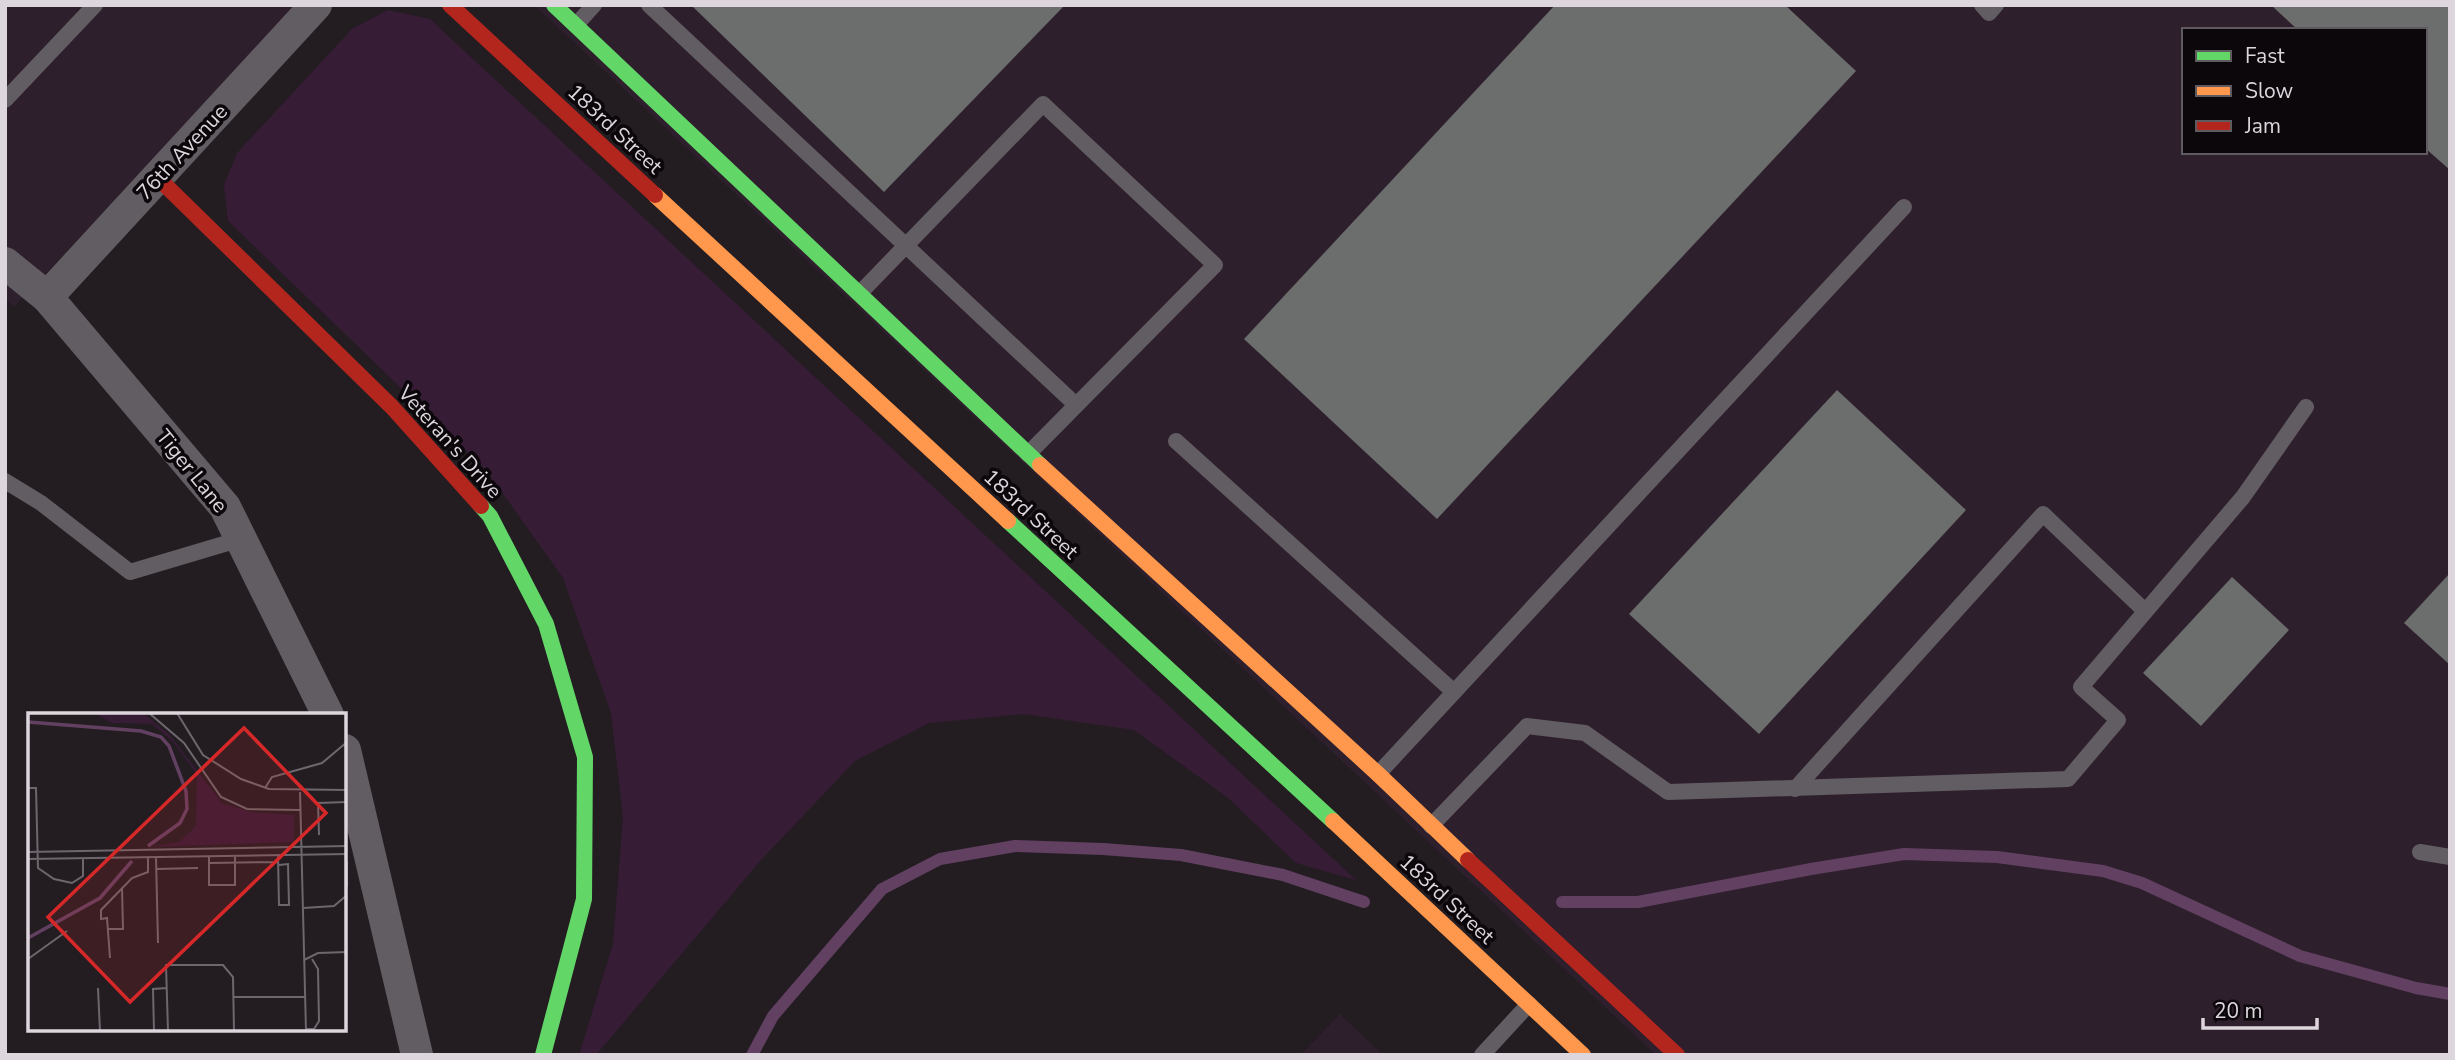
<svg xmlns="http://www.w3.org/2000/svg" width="2455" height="1060" viewBox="0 0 2455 1060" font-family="'Nunito Sans',sans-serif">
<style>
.built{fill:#2d1f2c;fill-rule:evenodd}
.green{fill:#361c35}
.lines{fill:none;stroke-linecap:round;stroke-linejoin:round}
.stream{stroke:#624061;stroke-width:12}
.building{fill:#6c6d6d}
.lane{stroke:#625d62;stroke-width:16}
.street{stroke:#625d62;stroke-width:32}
.fast{stroke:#63d668;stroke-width:16}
.slow{stroke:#ff974d;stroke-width:16}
.jam{stroke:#b3261e;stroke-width:16}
.labels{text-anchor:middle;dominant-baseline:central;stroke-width:7;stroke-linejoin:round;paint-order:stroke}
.street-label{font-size:21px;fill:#ddd6dd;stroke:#0b070b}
.inset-river{fill:none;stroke:#624061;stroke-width:3.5}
.inset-road{fill:none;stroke:#6d676d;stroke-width:2}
.view{fill:#d62828;fill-opacity:0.15;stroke:#d62828;stroke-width:3.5}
.inset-edge{fill:none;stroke:#ddd6dd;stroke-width:3.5}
</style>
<rect width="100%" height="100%" fill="#231d22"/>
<!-- built -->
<g class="built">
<path d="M 5,5 L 299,5 L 14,307 L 5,299 Z"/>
<path d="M 534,5 L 2450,5 L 2450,1055 L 1656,1055 ZM 2184,30 L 2425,30 L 2425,152 L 2184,152 Z"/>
<path d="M 1340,1014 L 1383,1055 L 1301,1055 Z"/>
</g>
<!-- green -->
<path class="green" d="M 388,10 L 430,19 L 1356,880 L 1296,863 L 1228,798 L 1134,730 L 1024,714 L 929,723 L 855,761 L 761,860 L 596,1055 L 579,1055 L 613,944 L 623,817 L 611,713 L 563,578 L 486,470 L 228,221 L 224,185 L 237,153 L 352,29 Z"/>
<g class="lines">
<!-- stream -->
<g class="stream">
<path d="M 1562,902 L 1638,902 L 1811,869 L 1904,854 L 1997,857 L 2103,871 L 2142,883 L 2300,956 L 2416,988 L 2450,994"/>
<path d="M 752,1055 L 773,1016 L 882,889 L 940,859 L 1015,846 L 1103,849 L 1181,855 L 1283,875 L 1364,902"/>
</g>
</g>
<!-- building -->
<g class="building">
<path d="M 691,5 L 1065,5 L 884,192 Z"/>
<path d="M 1555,5 L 1785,5 L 1856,71 L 1437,519 L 1244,339 Z"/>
<path d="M 2271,5 L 2450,5 L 2450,170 L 2425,148 L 2425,30 L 2298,30 Z"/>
<path d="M 1837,390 L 1966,510 L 1759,734 L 1629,614 Z"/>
<path d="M 2450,573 L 2450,665 L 2404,623 Z"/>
<path d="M 2232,577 L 2289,630 L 2201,726 L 2143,673 Z"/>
</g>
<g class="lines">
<!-- lane -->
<g class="lane">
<path d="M 649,5 L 1076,405"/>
<path d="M 1982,5 L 1989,13 L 1996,5"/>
<path d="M 576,25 L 594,5"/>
<path d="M 5,100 L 95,5"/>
<path d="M 860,293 L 1043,104 L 1215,265 L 1028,454"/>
<path d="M 1176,441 L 1454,692"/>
<path d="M 5,481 L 41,503 L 130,572 L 241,539"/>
<path d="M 1378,774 L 1904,207"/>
<path d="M 1795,789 L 2043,514 L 2145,611"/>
<path d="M 1431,826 L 1527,726 L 1585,733 L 1668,792 L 2068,779 L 2118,720 L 2081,687 L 2243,497 L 2306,407"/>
<path d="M 2420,852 L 2450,857"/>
<path d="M 1482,1055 L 1529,1004"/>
</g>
<!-- street -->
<g class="street">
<path d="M 5,263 L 47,297 L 225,507 L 328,715"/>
<path d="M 47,297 L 316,5"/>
<path d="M 345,750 L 417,1055"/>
</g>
<!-- fast -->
<g class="fast">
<path d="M 554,5 L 1040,465"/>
<path d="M 481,506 L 490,516 L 546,624 L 585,757 L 584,899 L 543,1055"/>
<path d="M 1008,521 L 1333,821"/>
</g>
<!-- slow -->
<g class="slow">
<path d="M 655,195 L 1008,521"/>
<path d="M 1040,465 L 1378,774 L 1468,860"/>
<path d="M 1333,821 L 1583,1055"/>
</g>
<!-- jam -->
<g class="jam">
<path d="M 450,5 L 655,195"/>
<path d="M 158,178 L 392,407 L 481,506"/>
<path d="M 1468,860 L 1677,1055"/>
</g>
</g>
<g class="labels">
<!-- street labels -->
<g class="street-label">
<text transform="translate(615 129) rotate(43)">183rd Street</text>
<text transform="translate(182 152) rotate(-47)">76th Avenue</text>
<text transform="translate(450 442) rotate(48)">Veteran's Drive</text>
<text transform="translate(192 471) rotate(51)">Tiger Lane</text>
<text transform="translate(1031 514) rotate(43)">183rd Street</text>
<text transform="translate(1447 899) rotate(43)">183rd Street</text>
</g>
</g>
<!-- overview -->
<g transform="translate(28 713)">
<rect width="318" height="318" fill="#231d22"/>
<path d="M 66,0 L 115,0 L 141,21 L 194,90 L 223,99 L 266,102 L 266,129 L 122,134 L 151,129 L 168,113 L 169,61 L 144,28 L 124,11 L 84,10 Z" fill="#361c35"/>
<path class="inset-river" d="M 0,9 L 113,18 L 133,24 L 141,33 L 158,78 L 159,96 L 152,110 L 120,133M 0,225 L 72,185 L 104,148"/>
<path class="inset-road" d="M 121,0 L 156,30 L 193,84 L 219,96 L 272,97M 149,0 L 175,42 L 213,66 L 241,76 L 319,77M 0,75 L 8,75 L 10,155 L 26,166 L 44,170 L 55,163 L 55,145M 237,75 L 244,64 L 294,50 L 319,29M 272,79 L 278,318M 291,122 L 290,90 L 319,89M 0,139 L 319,133M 250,142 L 251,192 L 261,192 L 260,151 L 251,152M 181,143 L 181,172 L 207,172 L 207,143M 128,144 L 130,230M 0,146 L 319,141M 319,148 L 319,174M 181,150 L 251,149M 128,156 L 170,155M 275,195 L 306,193 L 319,182M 79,216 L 95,216 L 94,175M 82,245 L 79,205 L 73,206 L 73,197 L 104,165 L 120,159 L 120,144M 0,246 L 39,218M 276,247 L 290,240 L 319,239M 70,275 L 72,318M 205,284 L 277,284M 278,316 L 286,316 L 291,308 L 290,256 L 284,246M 126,318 L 125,276 L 139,275M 140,318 L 138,252 L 195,252 L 205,264 L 206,318"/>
<path class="view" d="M 216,15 L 298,100 L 102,289 L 20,204 Z"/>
<rect width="318" height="318" class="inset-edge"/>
</g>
<!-- border -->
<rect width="2455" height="1060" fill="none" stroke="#ddd6dd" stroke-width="14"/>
<!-- legend -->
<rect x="2182" y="28" width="245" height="126" fill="#0b070b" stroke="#5f5a5f" stroke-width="2"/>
<rect x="2196" y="51" width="35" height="10" fill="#63d668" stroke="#5f5a5f" stroke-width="2"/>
<text x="2245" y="63" font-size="21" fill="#ddd6dd">Fast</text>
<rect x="2196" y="86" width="35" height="10" fill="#ff974d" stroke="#5f5a5f" stroke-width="2"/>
<text x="2245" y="98" font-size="21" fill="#ddd6dd">Slow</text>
<rect x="2196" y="121" width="35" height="10" fill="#b3261e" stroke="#5f5a5f" stroke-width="2"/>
<text x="2245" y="133" font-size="21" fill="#ddd6dd">Jam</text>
<!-- scale -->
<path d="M2203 1018v10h114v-10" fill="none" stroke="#ddd6dd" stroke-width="3.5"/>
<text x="2214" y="1018" font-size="21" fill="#ddd6dd" stroke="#0b070b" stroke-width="5" paint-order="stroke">20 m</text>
</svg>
